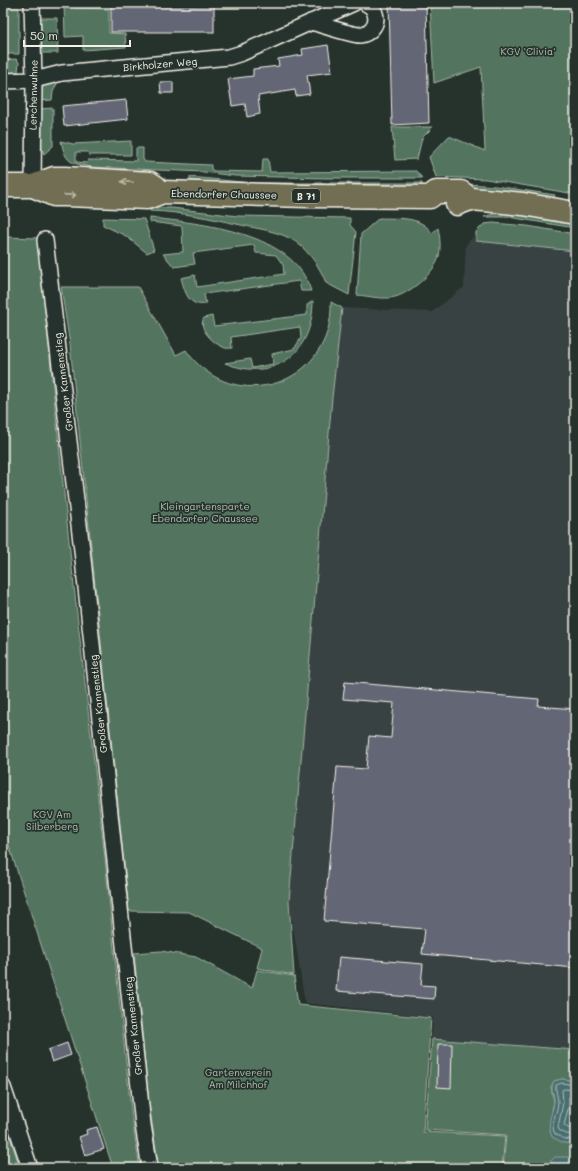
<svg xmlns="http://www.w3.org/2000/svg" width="578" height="1171" viewBox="0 0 578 1171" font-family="Mali,sans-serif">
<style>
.built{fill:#394242}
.green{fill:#537560;stroke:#a4b3a4}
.water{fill:#4a6e6f;stroke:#8ea29f}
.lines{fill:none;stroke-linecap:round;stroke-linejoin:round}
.shore{stroke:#b0bdb8;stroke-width:1}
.building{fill:#646674;stroke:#f4f1e8}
.minor-casing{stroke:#f4f1e8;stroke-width:18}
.primary-casing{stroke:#f4f1e8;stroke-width:25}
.minor{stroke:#26332d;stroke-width:15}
.primary{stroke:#726e52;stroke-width:22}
.oneway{stroke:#c0bdac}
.labels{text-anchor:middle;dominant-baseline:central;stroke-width:3.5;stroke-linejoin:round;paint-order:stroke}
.shield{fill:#26332d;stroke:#b6b8b0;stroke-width:1}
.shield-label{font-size:9px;font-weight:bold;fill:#f4f1e8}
.park-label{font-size:10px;fill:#b4bfb2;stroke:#26332d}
.street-label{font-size:10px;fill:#f4f1e8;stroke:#26332d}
</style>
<rect width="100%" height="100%" fill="#26332d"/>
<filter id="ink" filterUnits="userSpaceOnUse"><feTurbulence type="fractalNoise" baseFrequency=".025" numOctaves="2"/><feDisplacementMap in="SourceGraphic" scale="8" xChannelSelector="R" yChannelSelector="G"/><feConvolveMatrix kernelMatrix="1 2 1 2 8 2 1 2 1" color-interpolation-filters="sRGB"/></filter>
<g filter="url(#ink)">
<!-- built -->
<path class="built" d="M 482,226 L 575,236 L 575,1050 L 432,1039 L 433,1017 L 305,1003 L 289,901 L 332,398 L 342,308 L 432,312 L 464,287 L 466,245 Z"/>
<!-- green -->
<g class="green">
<path d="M 3,3 L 11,3 L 11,8 L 19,8 L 19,54 L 3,54 Z"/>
<path d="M 64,3 L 75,3 L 75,8 L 109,9 L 109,33 L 125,34 L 126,47 L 83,50 L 83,36 L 65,37 Z"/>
<path d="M 430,3 L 575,3 L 575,194 L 486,179 L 436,177 L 429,157 L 449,136 L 485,151 L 481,67 L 434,83 Z"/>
<path d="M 38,18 L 57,18 L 58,53 L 39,53 Z"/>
<path d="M 16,59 L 19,62 L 18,72 L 3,73 L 3,60 Z"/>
<path d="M 58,81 L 53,92 L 52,100 L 39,101 L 42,88 L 46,83 Z"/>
<path d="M 53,108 L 53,146 L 44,154 L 40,143 L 40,109 Z"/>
<path d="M 392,127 L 433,127 L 422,138 L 417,159 L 395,160 Z"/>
<path d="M 61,141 L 73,144 L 131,141 L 131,155 L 89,155 L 88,152 L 76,152 L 76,162 L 87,163 L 88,160 L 136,161 L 136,148 L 143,148 L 143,159 L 145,162 L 211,165 L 211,169 L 214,171 L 262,172 L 263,159 L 268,159 L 270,172 L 416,171 L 422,178 L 327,178 L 235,176 L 204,172 L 91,167 C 70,163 66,163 61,141 Z"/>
<path d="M 190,177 L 252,183 L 422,183 L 422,187 L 240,186 L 190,180 Z"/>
<path d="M 455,183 L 495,186 L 555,195 L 554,198 L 455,187 Z"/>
<path d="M 150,208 L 172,208 L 238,216 L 350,218 L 350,225 L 356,232 L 349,295 L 326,283 C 320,267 310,253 296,242 C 280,231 259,229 241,225 C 210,218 181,212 150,211 Z"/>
<path d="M 511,213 L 575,224 L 575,228 L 508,217 L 484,217 L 493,214 Z"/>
<path d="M 103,218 L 144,219 L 154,250 L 147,253 L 126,236 L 103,225 Z"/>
<path d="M 150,218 C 201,223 294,232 311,291 L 301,291 L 299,281 L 204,294 L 206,304 C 188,307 185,292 181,278 L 195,275 L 197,287 L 284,274 L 283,265 L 276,255 L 256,253 L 254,245 L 193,253 L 195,264 L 174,267 L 163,254 L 183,252 L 182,226 L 150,222 Z"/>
<path d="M 379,218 C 399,219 419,215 432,233 L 438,228 C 440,237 441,247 439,256 C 436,272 410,293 395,297 C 383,300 369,296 357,295 L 361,234 Z"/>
<path d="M 493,223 L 527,226 L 575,234 L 575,251 L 476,241 L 476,232 L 484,224 Z"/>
<path d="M 3,237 L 39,238 L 42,281 L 71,560 L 106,867 L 114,949 L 132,1119 L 140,1168 L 113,1168 L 3,827 Z"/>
<path d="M 61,287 L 138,287 L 176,355 L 186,350 C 233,418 334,385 331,302 L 342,308 L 332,398 L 289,901 L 294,975 L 257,968 L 262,948 L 189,912 L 129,911 L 70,345 Z"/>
<path d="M 313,301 C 313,354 274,383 225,363 L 250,359 L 252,368 L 273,364 L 272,354 L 294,349 L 301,338 L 300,327 L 231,337 L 232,348 C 229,348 226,349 223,347 C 214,344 197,328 204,318 L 212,316 L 214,326 L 307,315 L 307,305 Z"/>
<path d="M 161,951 L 196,957 L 252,988 L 257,970 L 294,976 L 298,1005 L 431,1018 L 423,1132 L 505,1136 L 502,1168 L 159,1168 L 149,1104 L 134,953 Z"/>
<path d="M 432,1039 L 575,1050 L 575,1081 L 562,1079 L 554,1081 L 551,1087 L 554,1102 L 552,1110 L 564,1143 L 575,1144 L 575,1157 L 549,1163 L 546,1168 L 503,1168 L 506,1135 L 425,1130 Z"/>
<path d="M 3,1116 L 20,1168 L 3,1168 Z"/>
</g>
<!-- water -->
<g class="water">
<path d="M 562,1079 L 575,1081 L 575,1144 L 564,1143 L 552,1137 C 546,1121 552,1117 554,1102 C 555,1093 549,1091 554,1081 Z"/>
<path d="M 555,1157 L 575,1157 L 575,1168 L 546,1168 L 549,1163 Z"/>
</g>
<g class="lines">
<!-- shore -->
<g class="shore">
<path d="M 575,1085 L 562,1083 L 556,1085 C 555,1091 558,1096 558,1102 C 558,1113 549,1123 555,1134 L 565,1139 L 575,1140"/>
<path d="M 575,1090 L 564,1089 L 562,1090 L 563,1103 L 558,1127 L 559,1130 L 566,1134 L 575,1135"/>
<path d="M 575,1096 L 569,1097 L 569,1105 L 564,1125 L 568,1128 L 575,1129"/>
</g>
</g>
<!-- building -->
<g class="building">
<path d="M 389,3 L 426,3 L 429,123 L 392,125 Z"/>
<rect x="111" y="5" width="103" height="27"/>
<path d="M 328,45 L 332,72 L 307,75 L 310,94 L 296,96 L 295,90 L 258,96 L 260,114 L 247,117 L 245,104 L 232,106 L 228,79 L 253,76 L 253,69 L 279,66 L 278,59 L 303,55 L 302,49 Z"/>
<path d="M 160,82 L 173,82 L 173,93 L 161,93 Z"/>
<path d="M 126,100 L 128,119 L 64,126 L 62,106 Z"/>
<path d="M 345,682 L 539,699 L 538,706 L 575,709 L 575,968 L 422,954 L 425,929 L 324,921 L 337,767 L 366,769 L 369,736 L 391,738 L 394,703 L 343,699 Z"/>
<path d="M 339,957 L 423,964 L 421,985 L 435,986 L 434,999 L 336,991 Z"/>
<path d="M 67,1043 L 71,1055 L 52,1062 L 48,1050 Z"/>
<path d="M 438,1044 L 452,1044 L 451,1088 L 437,1087 Z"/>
<path d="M 97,1127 L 104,1149 L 85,1155 L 79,1137 L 87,1134 L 86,1130 Z"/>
</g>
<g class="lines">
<!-- minor casing -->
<g class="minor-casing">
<g id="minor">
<path d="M 32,3 L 34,80 L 33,186"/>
<path d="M 311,22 C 323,25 350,35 360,35 C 369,34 376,26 376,18 C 375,10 372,6 365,3"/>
<path d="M 3,81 L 34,80 L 62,73 L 229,57 L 242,53 L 354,3"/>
<path d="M 45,240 L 82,550 L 143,1125 L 150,1168"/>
<path d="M 3,1087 L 30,1168"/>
</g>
</g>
<!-- primary casing -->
<g class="primary-casing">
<g id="primary">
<path d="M 3,186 L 33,186 L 54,195 L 65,195 L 147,198 L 163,192 L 307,196 L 430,197 L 436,192 L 461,192 L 470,199"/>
<path d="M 33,186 L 54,178 L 65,178 L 150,183 L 156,187"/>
<path d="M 457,204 L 470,199 L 484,200 L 523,204 L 575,213"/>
</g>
</g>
<!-- minor -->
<use href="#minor" class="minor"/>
<!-- primary -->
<use href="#primary" class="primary"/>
</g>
<!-- one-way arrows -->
<defs><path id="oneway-shaft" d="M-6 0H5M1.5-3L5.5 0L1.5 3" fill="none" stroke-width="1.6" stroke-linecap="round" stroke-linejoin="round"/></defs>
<g class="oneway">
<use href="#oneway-shaft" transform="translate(127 182) rotate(-177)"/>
<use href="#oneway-shaft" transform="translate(70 195) rotate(2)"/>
</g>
</g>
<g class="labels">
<!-- shield labels -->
<rect class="shield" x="292" y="189" width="28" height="14" rx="3"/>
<g class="shield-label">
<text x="306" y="196">B 71</text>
</g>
<!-- park labels -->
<g class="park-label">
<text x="528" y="51">KGV 'Clivia'</text>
<text x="205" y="506">Kleingartensparte<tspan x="205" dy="12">Ebendorfer Chaussee</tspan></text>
<text x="52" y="814">KGV Am<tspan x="52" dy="12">Silberberg</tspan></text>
<text x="238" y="1072">Gartenverein<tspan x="238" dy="12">Am Milchhof</tspan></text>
</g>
<!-- street labels -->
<g class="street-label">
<text transform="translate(160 64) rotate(-5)">Birkholzer Weg</text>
<text transform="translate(33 95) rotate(-89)">Lerchenwuhne</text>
<text transform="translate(224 194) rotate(1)">Ebendorfer Chaussee</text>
<text transform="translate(63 382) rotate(-97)">Großer Kannenstieg</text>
<text transform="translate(98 704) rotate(-96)">Großer Kannenstieg</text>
<text transform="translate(133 1026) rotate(-96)">Großer Kannenstieg</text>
</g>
</g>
<!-- margin -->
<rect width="578" height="1171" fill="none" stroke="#26332d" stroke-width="16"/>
<rect x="8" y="8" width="562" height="1155" fill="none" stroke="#f4f1e8" stroke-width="1.5" filter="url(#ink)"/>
<!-- scale -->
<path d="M24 40v6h106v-6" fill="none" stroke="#f4f1e8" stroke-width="2"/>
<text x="30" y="40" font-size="12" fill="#f4f1e8" stroke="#26332d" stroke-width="3" paint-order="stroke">50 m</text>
</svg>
